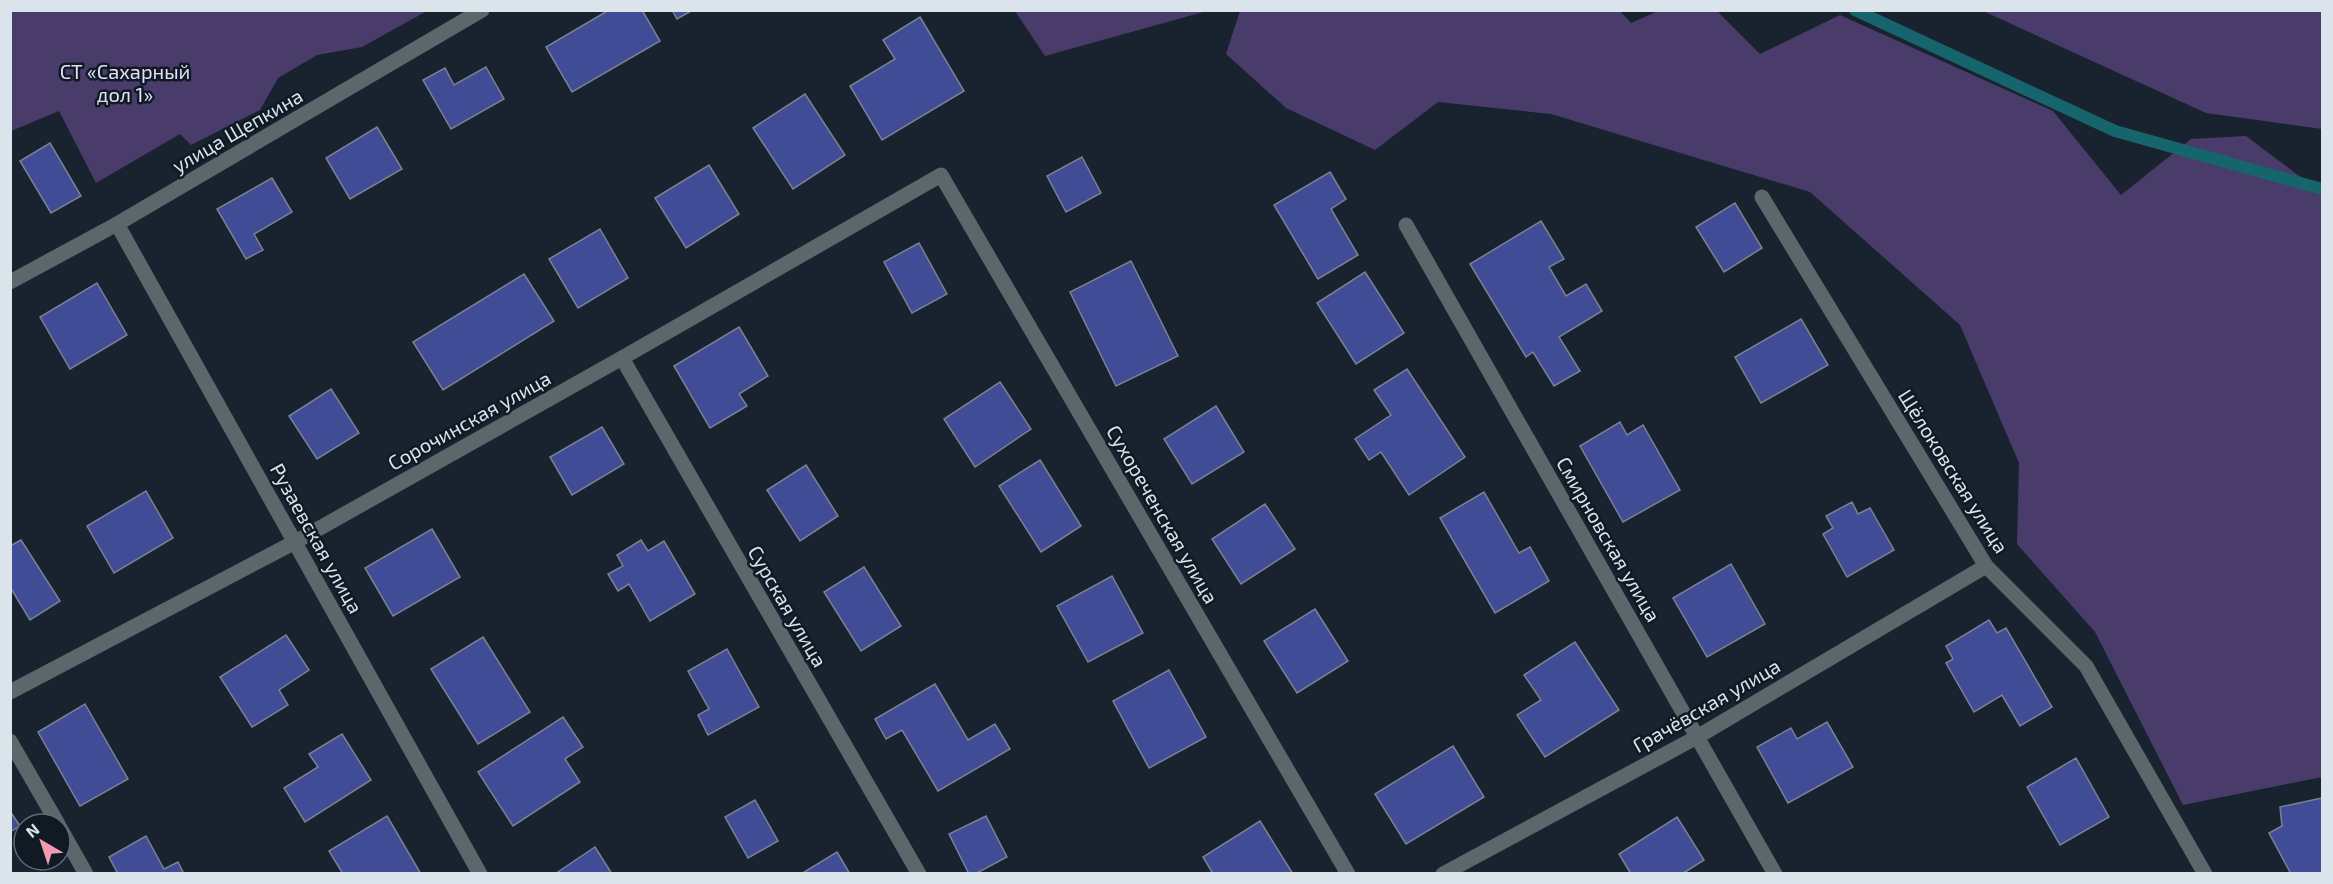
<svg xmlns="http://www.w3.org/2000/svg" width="2333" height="884" viewBox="0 0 2333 884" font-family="'Exo 2',sans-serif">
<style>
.green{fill:#493b6a}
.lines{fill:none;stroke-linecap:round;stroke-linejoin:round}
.stream{stroke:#16646c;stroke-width:12}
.building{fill:#414c96;stroke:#7c8092;stroke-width:1.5}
.minor{stroke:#5d666a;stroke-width:15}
.labels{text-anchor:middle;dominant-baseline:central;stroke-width:5;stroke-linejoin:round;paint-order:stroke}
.park-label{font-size:20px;fill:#e4dff4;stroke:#0f1a25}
.street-label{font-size:20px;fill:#dbe3eb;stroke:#0f1a25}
</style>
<rect width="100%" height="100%" fill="#18232f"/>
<!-- green -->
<g class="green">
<path d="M 11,10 L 427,10 L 427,11 L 362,47 L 317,55 L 278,78 L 260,110 L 191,145 L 180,134 L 96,183 L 59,111 L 11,131 Z"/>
<path d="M 1015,11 L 1207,11 L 1045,56 Z"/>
<path d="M 1620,11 L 1631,23 L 1658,11 L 1717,11 L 1760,54 L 1840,15 L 2053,111 L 2121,195 L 2191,139 L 2246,136 L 2322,193 L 2322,777 L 2183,805 L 2095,632 L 2017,544 L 2019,463 L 1960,325 L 1810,192 L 1551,114 L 1438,102 L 1375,150 L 1286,108 L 1226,54 L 1240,11 Z"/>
<path d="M 1983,11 L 2322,11 L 2322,129 L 2206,113 Z"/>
</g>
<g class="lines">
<!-- stream -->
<path class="stream" d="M 1855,10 L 2115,131 L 2322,189"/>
</g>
<!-- building -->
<g class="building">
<path d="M 609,10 L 642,10 L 660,41 L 572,92 L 546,47 Z"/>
<path d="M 672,10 L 693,10 L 677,19 Z"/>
<path d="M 920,17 L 964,91 L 882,140 L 850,86 L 895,59 L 883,40 Z"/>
<path d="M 486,67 L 504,99 L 451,129 L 423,80 L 445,68 L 454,85 Z"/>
<path d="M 805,94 L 845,155 L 793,189 L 753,128 Z"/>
<path d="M 377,127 L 402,169 L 350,199 L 326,158 Z"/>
<path d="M 50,143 L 81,196 L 51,213 L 20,161 Z"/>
<path d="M 1082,157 L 1101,193 L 1066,212 L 1047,176 Z"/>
<path d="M 709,165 L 739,214 L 686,248 L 655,198 Z"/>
<path d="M 1330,172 L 1346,199 L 1331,209 L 1358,255 L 1318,279 L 1274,205 Z"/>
<path d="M 272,178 L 292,212 L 254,234 L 263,250 L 246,259 L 217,209 Z"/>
<path d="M 1735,203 L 1762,248 L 1724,272 L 1696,227 Z"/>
<path d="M 1541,221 L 1564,259 L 1549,267 L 1566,296 L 1586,284 L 1602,311 L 1559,337 L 1580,371 L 1554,386 L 1533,352 L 1526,357 L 1470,264 Z"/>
<path d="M 600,229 L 628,278 L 578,308 L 549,259 Z"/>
<path d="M 919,243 L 947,294 L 912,313 L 884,262 Z"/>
<path d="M 1131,261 L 1178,356 L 1116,386 L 1070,292 Z"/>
<path d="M 1365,272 L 1404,333 L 1356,364 L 1317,303 Z"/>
<path d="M 524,274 L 554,321 L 443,390 L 413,342 Z"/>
<path d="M 97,283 L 127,335 L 70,369 L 40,317 Z"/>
<path d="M 1801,319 L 1828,365 L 1761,403 L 1735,357 Z"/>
<path d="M 739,327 L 768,376 L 739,394 L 747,406 L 710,428 L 674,366 Z"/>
<path d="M 1407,369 L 1465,457 L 1409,495 L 1381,452 L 1369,460 L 1355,439 L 1391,415 L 1374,390 Z"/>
<path d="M 1000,382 L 1031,429 L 975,467 L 944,419 Z"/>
<path d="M 331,389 L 359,433 L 317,459 L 289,416 Z"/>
<path d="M 1216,406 L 1244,452 L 1192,484 L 1164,439 Z"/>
<path d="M 1620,422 L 1627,435 L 1643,425 L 1680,490 L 1623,522 L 1580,446 Z"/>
<path d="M 602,427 L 624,464 L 572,495 L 550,457 Z"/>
<path d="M 1040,460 L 1081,526 L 1041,552 L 999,486 Z"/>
<path d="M 806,465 L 838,516 L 800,541 L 767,490 Z"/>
<path d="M 146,491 L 173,538 L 114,573 L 87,526 Z"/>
<path d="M 1484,492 L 1519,553 L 1530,547 L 1549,581 L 1495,613 L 1440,518 Z"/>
<path d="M 1852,502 L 1858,514 L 1870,508 L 1894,550 L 1847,577 L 1823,534 L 1833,528 L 1826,516 Z"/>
<path d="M 1265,504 L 1295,549 L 1241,584 L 1212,539 Z"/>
<path d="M 432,529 L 460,577 L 393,616 L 365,568 Z"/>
<path d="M 21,540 L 60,601 L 30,620 L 10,587 L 10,546 Z"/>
<path d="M 641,540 L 648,551 L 664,541 L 695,594 L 650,621 L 629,584 L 618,591 L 608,574 L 623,566 L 617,555 Z"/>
<path d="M 1731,564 L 1765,624 L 1707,657 L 1673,598 Z"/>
<path d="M 864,567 L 901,626 L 861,651 L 824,592 Z"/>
<path d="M 1112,576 L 1143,633 L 1088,662 L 1057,606 Z"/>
<path d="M 1315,609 L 1348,661 L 1297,693 L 1264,641 Z"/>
<path d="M 1989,620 L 1997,633 L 2006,628 L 2052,707 L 2020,726 L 2002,695 L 1974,712 L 1946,663 L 1953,659 L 1946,646 Z"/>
<path d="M 286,635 L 309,670 L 279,690 L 288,705 L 252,727 L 220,677 Z"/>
<path d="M 483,637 L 530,712 L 478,744 L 431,669 Z"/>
<path d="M 1575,642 L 1619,710 L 1545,757 L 1517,715 L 1541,700 L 1524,675 Z"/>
<path d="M 727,649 L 759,707 L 708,735 L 698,715 L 709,709 L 688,671 Z"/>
<path d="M 1169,670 L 1206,737 L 1149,768 L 1113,701 Z"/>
<path d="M 935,684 L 968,740 L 995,724 L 1010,749 L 938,791 L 902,730 L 886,739 L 875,719 Z"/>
<path d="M 85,704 L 128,779 L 80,806 L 38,732 Z"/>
<path d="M 563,717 L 583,747 L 565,759 L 580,782 L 513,826 L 478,772 Z"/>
<path d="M 1827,722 L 1853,767 L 1788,803 L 1757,747 L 1791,728 L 1797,739 Z"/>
<path d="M 342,734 L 371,780 L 305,822 L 284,788 L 318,767 L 309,754 Z"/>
<path d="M 1453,746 L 1484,797 L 1406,844 L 1375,794 Z"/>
<path d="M 2076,758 L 2109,817 L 2060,845 L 2027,787 Z"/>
<path d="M 2322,798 L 2322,874 L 2291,874 L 2269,833 L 2282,826 L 2280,807 Z"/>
<path d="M 755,800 L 778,841 L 748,858 L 725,817 Z"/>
<path d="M 10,811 L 20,826 L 10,832 Z"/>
<path d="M 387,816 L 421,874 L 343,874 L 329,851 Z"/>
<path d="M 986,816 L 1007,857 L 975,874 L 969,874 L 949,834 Z"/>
<path d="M 1677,817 L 1704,860 L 1682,874 L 1631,874 L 1619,854 Z"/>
<path d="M 1260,821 L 1293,874 L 1213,874 L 1203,857 Z"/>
<path d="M 146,836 L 164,869 L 178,862 L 184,874 L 118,874 L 109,857 Z"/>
<path d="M 595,847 L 612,874 L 555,874 Z"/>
<path d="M 837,852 L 850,874 L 801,874 Z"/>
</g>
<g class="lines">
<!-- minor -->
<g class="minor">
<path d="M 1762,197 L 1986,566 L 2086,666 L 2205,874"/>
<path d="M 117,224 L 480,874"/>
<path d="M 1406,225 L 1775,874"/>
<path d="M 10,282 L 117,224 L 482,10"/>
<path d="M 622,358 L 919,874"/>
<path d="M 10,692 L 295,542 L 622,358 L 941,175 L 1348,874"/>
<path d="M 10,741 L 58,824"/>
<path d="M 60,828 L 86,874"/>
<path d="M 1443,874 L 1697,737 L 1986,566"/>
</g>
</g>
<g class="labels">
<!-- park labels -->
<g class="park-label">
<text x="125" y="71">СТ «Сахарный<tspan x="125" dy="23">дол 1»</tspan></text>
</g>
<!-- street labels -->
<g class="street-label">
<text transform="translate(237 130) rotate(-30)">улица Щепкина</text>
<text transform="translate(469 420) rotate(-29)">Сорочинская улица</text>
<text transform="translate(1954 471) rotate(58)">Щёлоковская улица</text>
<text transform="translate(1163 514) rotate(60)">Сухореченская улица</text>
<text transform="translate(317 538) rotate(61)">Рузаевская улица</text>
<text transform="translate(1609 539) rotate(60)">Смирновская улица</text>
<text transform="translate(788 606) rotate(60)">Сурская улица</text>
<text transform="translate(1706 705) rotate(-30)">Грачёвская улица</text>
</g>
</g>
<!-- border -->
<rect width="2333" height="884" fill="none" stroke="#dbe3eb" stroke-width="24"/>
<!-- north arrow -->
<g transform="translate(42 842) rotate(321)"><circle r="28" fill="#0f1a25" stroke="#616a74" stroke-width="1.5"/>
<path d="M0-4.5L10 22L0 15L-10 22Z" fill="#f29aae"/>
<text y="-9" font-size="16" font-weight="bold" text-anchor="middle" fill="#dbe3eb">N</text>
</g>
</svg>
